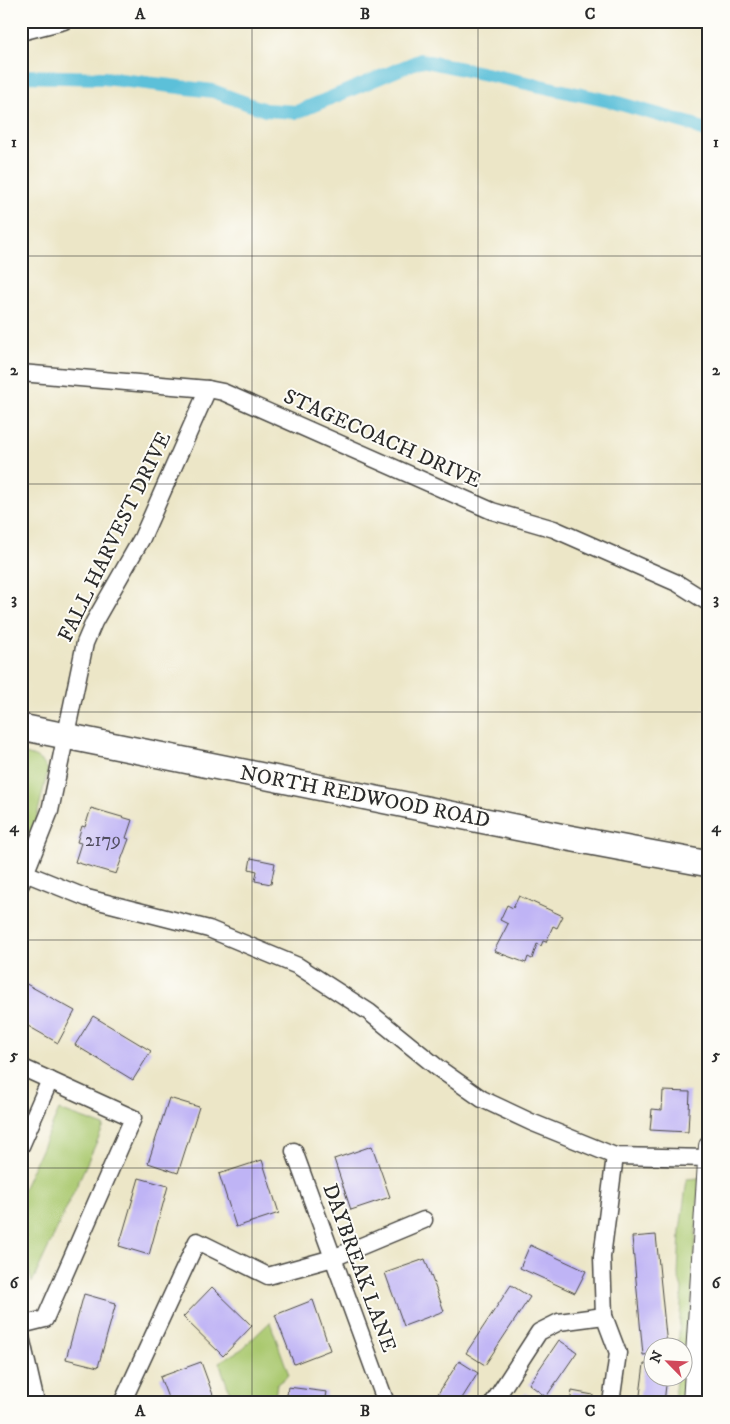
<svg xmlns="http://www.w3.org/2000/svg" width="730" height="1424" viewBox="0 0 730 1424" font-family="'IM FELL DW Pica',serif">
<style>
.green{fill:#aac970;stroke:#6a7a4e}
.lines{fill:none;stroke-linecap:round;stroke-linejoin:round}
.canal{stroke:#5bc0d9;stroke-width:14}
.building{fill:#bfb4f5}
.minor-casing{stroke:#484742;stroke-width:19}
.tertiary-casing{stroke:#484742;stroke-width:22}
.primary-casing{stroke:#484742;stroke-width:28}
.minor{stroke:#fff;stroke-width:16}
.tertiary{stroke:#fff;stroke-width:20}
.primary{stroke:#fff;stroke-width:25}
.grid{fill:none;stroke:#2b2b2b;stroke-width:1;stroke-opacity:0.55}
.labels{text-anchor:middle;dominant-baseline:central;stroke-width:4;stroke-linejoin:round;paint-order:stroke}
.number-label{font-size:19px;fill:#504d5e}
.street-label{font-size:21px;fill:#2b2b2b;stroke:#fdfcf7}
.neatline{fill:none;stroke:#2b2b2b;stroke-width:2}
.grid-label{font-size:16px;text-anchor:middle;font-weight:bold;fill:#2b2b2b}
</style>
<rect width="100%" height="100%" fill="#fdfcf7"/>
<filter id="ink" filterUnits="userSpaceOnUse"><feTurbulence type="fractalNoise" baseFrequency=".02" numOctaves="2"/><feDisplacementMap in="SourceGraphic" scale="10" xChannelSelector="R" yChannelSelector="G"/><feConvolveMatrix kernelMatrix="1 2 1 2 8 2 1 2 1" color-interpolation-filters="sRGB"/></filter>
<filter id="wash" filterUnits="userSpaceOnUse"><feTurbulence type="fractalNoise" baseFrequency=".0096" numOctaves="4" result="noise"/><feDisplacementMap in="SourceGraphic" scale="20" xChannelSelector="R" yChannelSelector="G"/><feGaussianBlur stdDeviation="1.12" result="paint"/><feColorMatrix in="noise" values="0 0 0 0 0 0 0 0 0 0 0 0 0 0 0 0 0 1.4 0 .05"/><feComposite in="paint" operator="in"/></filter>
<g filter="url(#wash)">
<rect width="100%" height="100%" fill="#ece6c7"/>
<!-- green -->
<g class="green">
<path d="M 21,753 C 34,756 41,758 48,770 L 34,828 L 21,860 Z"/>
<path d="M 59,1110 L 104,1126 L 32,1283 L 21,1237 L 21,1194 Z"/>
<path d="M 699,1178 L 686,1403 L 674,1403 L 676,1377 L 682,1376 L 682,1346 L 678,1346 L 682,1289 L 678,1276 L 680,1231 L 687,1179 Z"/>
<path d="M 270,1322 L 289,1375 L 277,1384 L 274,1403 L 251,1403 L 248,1400 L 232,1399 L 219,1362 L 242,1349 Z"/>
</g>
<g class="lines">
<!-- canal -->
<path class="canal" d="M 21,76 L 104,78 L 213,91 L 265,110 L 297,112 L 421,60 L 614,102 L 694,125 L 709,134"/>
</g>
<g id="blocks">
<!-- building -->
<g class="building">
<path d="M 91,808 L 132,820 L 126,838 L 129,839 L 116,874 L 75,862 L 81,843 L 77,842 L 82,826 L 85,827 Z"/>
<path d="M 251,858 L 275,863 L 271,884 L 255,881 L 257,871 L 249,869 Z"/>
<path d="M 519,896 L 563,916 L 557,928 L 553,926 L 546,942 L 543,941 L 541,946 L 537,944 L 532,959 L 528,957 L 526,963 L 494,951 L 508,924 L 500,920 L 507,905 L 513,908 Z"/>
<path d="M 21,981 L 75,1011 L 58,1043 L 21,1022 Z"/>
<path d="M 93,1016 L 151,1051 L 133,1080 L 75,1045 Z"/>
<path d="M 663,1091 L 690,1092 L 688,1132 L 650,1130 L 652,1109 L 662,1110 Z"/>
<path d="M 169,1098 L 199,1107 L 178,1173 L 148,1163 Z"/>
<path d="M 372,1146 L 390,1197 L 351,1210 L 334,1159 Z"/>
<path d="M 262,1160 L 279,1213 L 236,1227 L 219,1174 Z"/>
<path d="M 139,1178 L 168,1186 L 149,1255 L 119,1246 Z"/>
<path d="M 656,1235 L 667,1346 L 652,1346 L 652,1354 L 643,1355 L 632,1237 Z"/>
<path d="M 530,1245 L 586,1271 L 575,1293 L 520,1268 Z"/>
<path d="M 425,1259 L 444,1311 L 404,1326 L 385,1273 Z"/>
<path d="M 511,1285 L 530,1297 L 485,1365 L 466,1353 Z"/>
<path d="M 212,1287 L 252,1326 L 223,1356 L 183,1317 Z"/>
<path d="M 84,1294 L 116,1303 L 98,1367 L 66,1359 Z"/>
<path d="M 313,1300 L 330,1350 L 294,1364 L 275,1315 Z"/>
<path d="M 559,1340 L 577,1352 L 546,1397 L 529,1384 Z"/>
<path d="M 459,1361 L 478,1373 L 459,1403 L 432,1403 Z"/>
<path d="M 201,1362 L 216,1403 L 170,1403 L 160,1377 Z"/>
<path d="M 644,1364 L 652,1365 L 652,1376 L 667,1376 L 664,1403 L 639,1403 Z"/>
<path d="M 288,1387 L 327,1392 L 325,1403 L 286,1403 Z"/>
<path d="M 572,1391 L 593,1395 L 592,1403 L 570,1403 Z"/>
<path d="M 525,1393 L 539,1403 L 518,1403 Z"/>
</g>
</g>
</g>
<g filter="url(#ink)">
<use href="#blocks" fill-opacity="0" stroke="#484742" stroke-width="1"/>
<g class="lines">
<!-- minor casing -->
<g class="minor-casing">
<g id="minor">
<path d="M 21,32 L 64,21"/>
<path d="M 21,373 L 208,389 L 223,392 L 492,511 L 554,529 L 677,583 L 709,603"/>
<path d="M 30,875 L 87,898 L 209,929 L 298,966 L 369,1012 L 438,1068 L 482,1099 L 531,1122 L 615,1156 L 709,1158"/>
<path d="M 21,884 L 50,811 L 85,643 L 94,622 L 142,538 L 208,389"/>
<path d="M 21,1067 L 133,1118 L 45,1319 L 21,1325"/>
<path d="M 21,1146 L 50,1080"/>
<path d="M 294,1151 L 385,1400 L 384,1403"/>
<path d="M 21,1337 L 35,1398"/>
<path d="M 122,1403 L 197,1241 L 268,1276 L 333,1258 L 424,1220"/>
<path d="M 493,1403 L 539,1332 L 559,1322 L 604,1316"/>
<path d="M 611,1403 L 618,1353 L 604,1316 L 602,1257 L 615,1156"/>
</g>
</g>
<!-- tertiary casing -->
<g class="tertiary-casing">
<path id="tertiary" d="M 693,1403 L 709,1146"/>
</g>
<!-- primary casing -->
<g class="primary-casing">
<path id="primary" d="M 21,727 L 569,838 L 709,864"/>
</g>
<!-- minor -->
<use href="#minor" class="minor"/>
<!-- tertiary -->
<use href="#tertiary" class="tertiary"/>
<!-- primary -->
<use href="#primary" class="primary"/>
</g>
</g>
<!-- grid -->
<path class="grid" d="M 252,21 L 252,1403M 478,21 L 478,1403M 21,256 L 709,256M 21,484 L 709,484M 21,712 L 709,712M 21,940 L 709,940M 21,1168 L 709,1168"/>
<g class="labels">
<!-- number labels -->
<g class="number-label">
<text x="103" y="840">2179</text>
</g>
<!-- street labels -->
<g class="street-label">
<text transform="translate(382 439) rotate(24)">STAGECOACH DRIVE</text>
<text transform="translate(115 537) rotate(-64)">FALL HARVEST DRIVE</text>
<text transform="translate(365 797) rotate(11)">NORTH REDWOOD ROAD</text>
<text transform="translate(359 1268) rotate(70)">DAYBREAK LANE</text>
</g>
</g>
<!-- margin -->
<rect width="730" height="1424" fill="none" stroke="#fdfcf7" stroke-width="55"/>
<!-- north arrow -->
<g transform="translate(668 1362) rotate(294)"><circle r="24" fill="#fdfcf7" stroke="#a9a8a5"/>
<path d="M0-4L9 19L0 12L-9 19Z" fill="#d1495b"/>
<text y="-8" font-size="14" font-weight="bold" text-anchor="middle" fill="#2b2b2b">N</text>
</g>
<rect x="28" y="28" width="674" height="1368" class="neatline"/>
<g class="grid-label">
<text x="140" y="19">A</text>
<text x="365" y="19">B</text>
<text x="590" y="19">C</text>
<text x="14" y="147">1</text>
<text x="716" y="147">1</text>
<text x="14" y="375">2</text>
<text x="716" y="375">2</text>
<text x="14" y="604">3</text>
<text x="716" y="604">3</text>
<text x="14" y="832">4</text>
<text x="716" y="832">4</text>
<text x="14" y="1060">5</text>
<text x="716" y="1060">5</text>
<text x="14" y="1288">6</text>
<text x="716" y="1288">6</text>
<text x="140" y="1416">A</text>
<text x="365" y="1416">B</text>
<text x="590" y="1416">C</text>
</g>
</svg>
